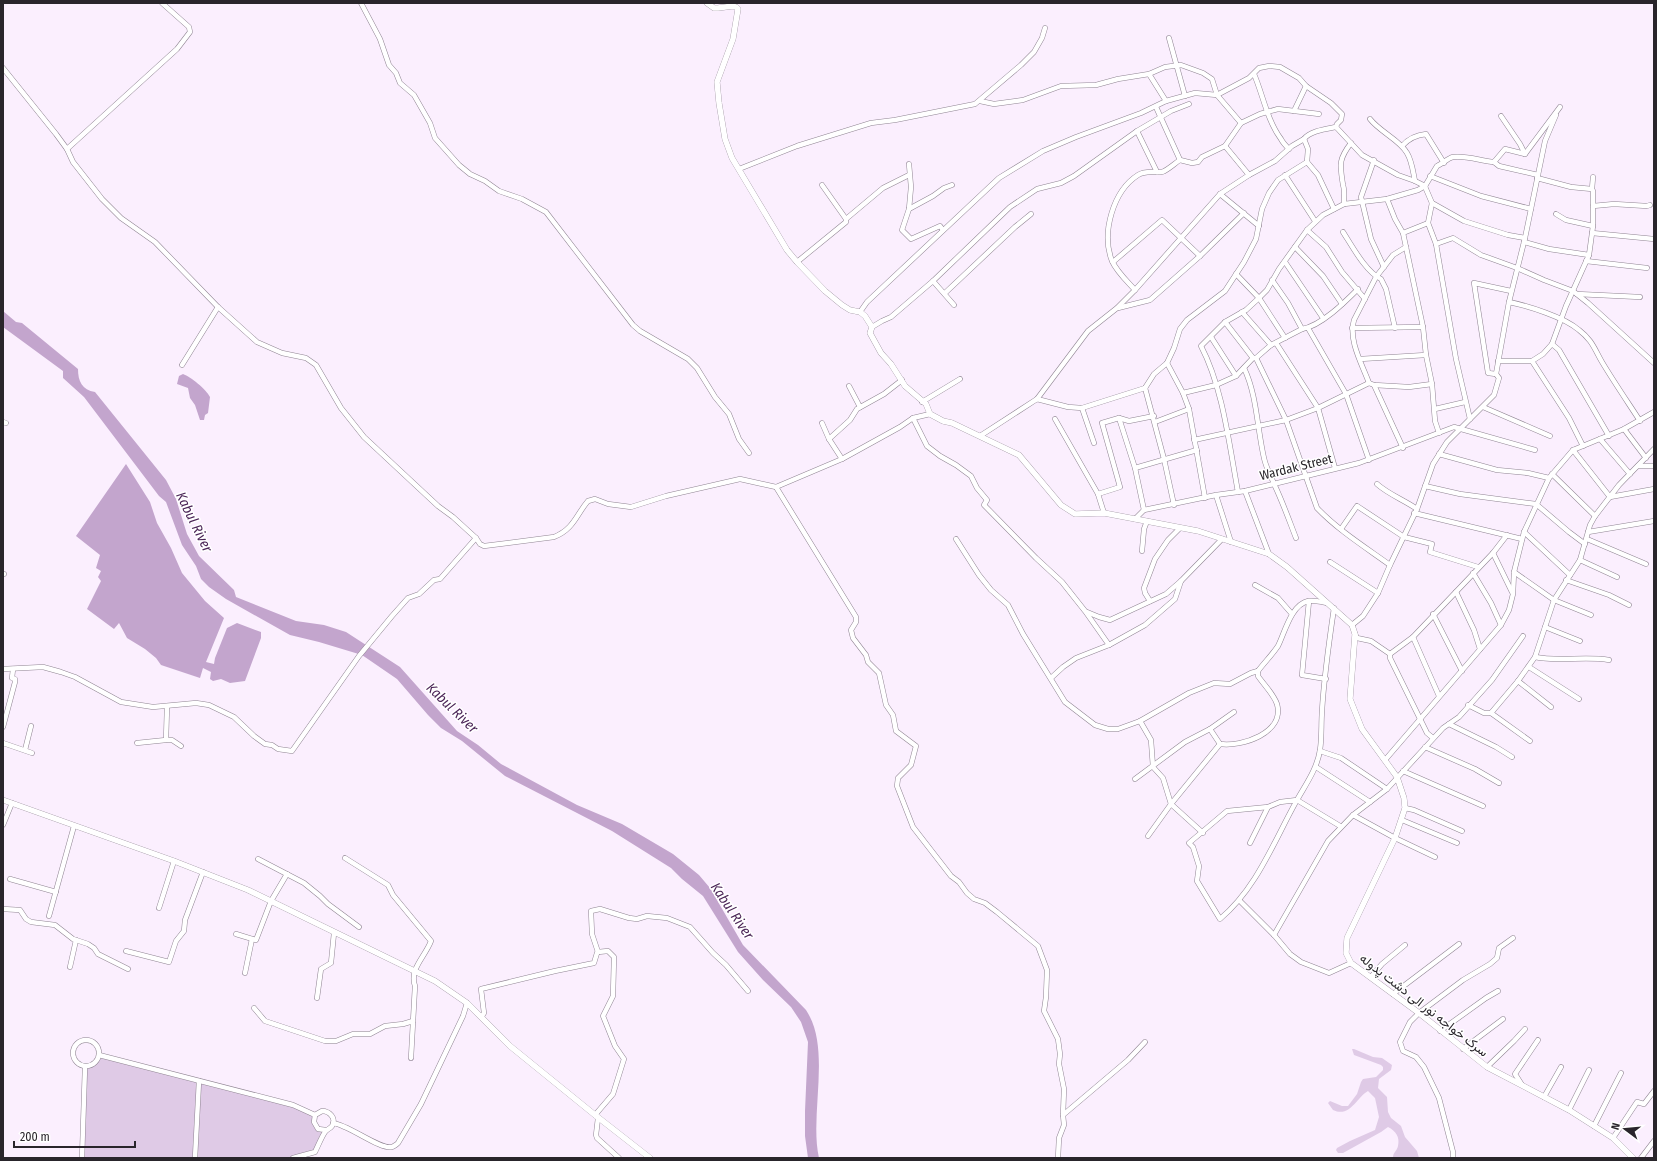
<svg xmlns="http://www.w3.org/2000/svg" width="1657" height="1161" viewBox="0 0 1657 1161" font-family="'Fira Sans Condensed',Vazirmatn,sans-serif">
<style>
.green{fill:#dfcae6}
.water{fill:#c3a5cd}
.lines{fill:none;stroke-linecap:round;stroke-linejoin:round}
.minor-casing{stroke:#908593;stroke-width:5.5}
.major-casing{stroke:#908593;stroke-width:6}
.minor{stroke:#fff;stroke-width:4.5}
.major{stroke:#fff;stroke-width:5.5}
.labels{text-anchor:middle;dominant-baseline:central;stroke-width:3;stroke-linejoin:round;paint-order:stroke}
.street-label{font-size:13px;fill:#29252b;stroke:#fff}
.water-label{font-size:14px;font-style:italic;fill:#4b2557;stroke:#fff}
</style>
<rect width="100%" height="100%" fill="#fbeffe"/>
<!-- green -->
<g class="green">
<path d="M 1352,1049 L 1354,1049 L 1373,1057 L 1382,1058 L 1392,1065 L 1391,1070 L 1379,1079 L 1378,1088 L 1387,1097 L 1388,1112 L 1391,1118 L 1401,1126 L 1405,1137 L 1417,1151 L 1419,1158 L 1393,1158 C 1393,1152 1397,1151 1398,1146 C 1400,1137 1396,1131 1388,1127 L 1381,1132 L 1343,1153 L 1338,1153 L 1336,1150 L 1337,1148 L 1350,1141 L 1375,1130 L 1379,1117 L 1375,1098 L 1368,1091 C 1356,1098 1350,1118 1333,1110 L 1328,1103 L 1330,1101 L 1342,1106 L 1348,1106 L 1357,1094 L 1361,1082 L 1363,1079 L 1376,1077 L 1383,1070 L 1383,1067 L 1381,1065 L 1354,1055 Z"/>
<path d="M 99,1055 L 293,1105 L 315,1115 L 315,1126 L 326,1130 L 315,1152 L 293,1158 L 82,1158 L 85,1067 L 94,1063 Z"/>
</g>
<!-- water -->
<g class="water">
<path d="M 3,311 L 16,322 L 22,323 L 78,369 C 78,381 82,390 95,392 L 166,480 L 176,499 L 187,534 L 199,556 L 234,590 L 236,597 L 296,621 L 324,625 L 346,632 L 400,667 L 457,731 L 478,745 L 501,764 L 577,805 L 622,824 L 673,854 L 699,875 L 710,888 L 743,945 L 806,1010 C 832,1049 809,1114 819,1158 L 808,1158 L 805,1136 L 805,1111 L 808,1042 L 801,1022 L 791,1007 L 763,980 L 738,952 L 703,896 L 682,879 L 671,868 L 612,831 L 505,776 L 462,741 L 441,728 L 428,715 L 397,679 L 362,655 L 319,642 L 290,635 L 226,599 L 209,587 L 201,579 L 196,566 L 182,545 L 166,502 L 159,496 L 84,397 L 63,378 L 63,371 L 3,327 Z"/>
<path d="M 183,374 C 191,377 206,389 210,397 L 208,413 L 205,415 L 204,420 L 200,420 L 195,405 L 190,398 L 188,388 L 177,384 L 179,376 Z"/>
<path d="M 126,464 L 150,502 L 157,523 L 171,548 L 182,573 L 205,601 L 224,618 L 206,662 L 214,664 L 215,658 L 227,628 L 237,623 L 261,632 L 261,638 L 245,681 L 230,683 L 221,679 L 213,681 L 210,679 L 211,672 L 203,668 L 200,678 L 161,665 L 156,658 L 145,649 L 127,638 L 119,623 L 114,629 L 87,609 L 101,581 L 98,577 L 101,571 L 96,568 L 100,555 L 76,536 Z"/>
</g>
<g class="lines">
<!-- minor casing -->
<g class="minor-casing">
<g id="minor">
<path d="M 361,3 L 380,39 L 389,65 L 396,73 L 400,83 L 414,95 L 430,123 L 435,138 L 459,165 L 470,174 L 485,181 L 499,191 L 522,199 L 546,212 L 633,325 L 640,331 L 688,359 L 697,368 L 715,397 L 729,414 L 739,439 L 749,453"/>
<path d="M 1169,38 L 1185,96"/>
<path d="M 3,68 L 56,134 L 67,149 L 73,162 L 102,199 L 121,218 L 155,242 L 218,307 L 257,342 L 282,353 L 306,358 L 316,365 L 341,408 L 364,437 L 438,506 L 453,517 L 476,538 L 480,544 L 484,546 L 554,537 C 574,529 576,515 588,501 L 595,499 L 608,504 L 631,507 L 666,496 L 740,479 L 776,487 L 842,459 L 900,427 L 913,418 L 930,414"/>
<path d="M 1149,74 L 1166,101"/>
<path d="M 1254,74 C 1263,95 1267,120 1281,139 C 1283,143 1286,146 1289,149"/>
<path d="M 980,101 L 994,104 L 1023,100 L 1061,86 L 1096,85 L 1118,79 L 1149,74 L 1165,67 L 1181,65 L 1203,73 L 1212,79 L 1217,95 L 1241,123"/>
<path d="M 1156,107 L 1180,160"/>
<path d="M 1294,111 L 1306,86"/>
<path d="M 1501,116 L 1520,144 L 1525,154"/>
<path d="M 1370,119 C 1380,132 1400,140 1407,153 C 1412,161 1413,172 1415,181"/>
<path d="M 1137,131 L 1157,172"/>
<path d="M 1225,146 L 1249,175"/>
<path d="M 1402,146 C 1409,138 1416,135 1426,134 L 1444,163"/>
<path d="M 67,149 L 177,49 L 190,32 L 189,27 L 162,3"/>
<path d="M 1374,160 L 1361,197 L 1371,239 L 1384,267"/>
<path d="M 1307,162 L 1318,175 L 1334,209"/>
<path d="M 1494,162 L 1499,166 L 1538,175"/>
<path d="M 909,164 L 911,187 L 909,209 L 902,230 L 911,239 L 940,226 L 943,230"/>
<path d="M 739,169 L 797,146 L 871,123 L 895,120 L 975,104 L 1021,65 L 1034,52 L 1042,38 L 1045,28"/>
<path d="M 1285,175 L 1315,221"/>
<path d="M 1430,176 L 1481,196 L 1531,209"/>
<path d="M 1537,178 L 1571,187 L 1592,189"/>
<path d="M 1220,194 L 1259,226"/>
<path d="M 1387,199 L 1395,219 L 1403,233 L 1406,247 L 1423,327 L 1426,355 L 1432,384 L 1435,421 L 1439,433"/>
<path d="M 1432,203 L 1464,221 L 1508,235 L 1525,238"/>
<path d="M 1344,204 C 1344,197 1345,191 1343,185 C 1340,165 1338,160 1351,143"/>
<path d="M 1593,206 L 1614,204 L 1647,206 L 1650,205"/>
<path d="M 909,209 L 933,196 L 944,188 L 952,185"/>
<path d="M 1556,214 L 1566,220 L 1593,226"/>
<path d="M 846,219 L 883,188 L 909,175"/>
<path d="M 1307,230 L 1326,247 L 1342,272 L 1365,299"/>
<path d="M 1343,232 C 1352,246 1366,272 1381,279 L 1386,289 L 1395,328"/>
<path d="M 1403,233 L 1428,223"/>
<path d="M 1592,233 L 1654,239"/>
<path d="M 1524,242 L 1549,249 L 1589,255"/>
<path d="M 1436,244 L 1453,238 L 1481,255 L 1517,268 L 1544,280 L 1573,291 L 1588,303 L 1654,363"/>
<path d="M 1295,247 L 1323,276 L 1342,304"/>
<path d="M 1406,247 L 1393,255 L 1376,277 L 1354,320 C 1348,340 1362,364 1369,383 L 1374,385 L 1409,387 L 1432,384"/>
<path d="M 1586,261 L 1647,268"/>
<path d="M 797,262 L 846,222 L 846,219 L 822,185"/>
<path d="M 1113,262 L 1162,220 L 1200,256"/>
<path d="M 1285,262 L 1323,318"/>
<path d="M 1236,274 L 1259,298 L 1285,338"/>
<path d="M 1272,280 L 1288,303 L 1302,329"/>
<path d="M 933,281 L 954,305"/>
<path d="M 1135,290 C 1127,281 1117,272 1112,261 C 1101,233 1113,191 1138,175 C 1146,170 1154,173 1162,172 C 1168,170 1175,163 1180,160 L 1192,163 L 1198,162 L 1202,157 L 1225,146 L 1241,123 L 1260,114 L 1278,109 L 1319,114"/>
<path d="M 945,293 L 1015,227 L 1031,214"/>
<path d="M 1577,294 L 1640,297"/>
<path d="M 1509,302 C 1528,306 1564,317 1579,330 C 1592,340 1594,348 1602,362 C 1614,382 1627,401 1640,421"/>
<path d="M 1118,308 L 1150,300 L 1200,256 L 1244,213"/>
<path d="M 860,312 L 867,302 L 999,178 L 1043,151 L 1076,137 L 1141,113 L 1166,101 L 1195,93 L 1217,95 L 1249,78 L 1259,68 L 1269,66 L 1280,67 L 1299,78 L 1306,86 L 1331,103 L 1342,114 L 1341,120 L 1337,124 L 1336,127 L 1362,155 L 1398,175 L 1415,181 L 1425,186 L 1426,189 L 1432,203 L 1428,223 L 1436,244 L 1456,359 L 1470,419"/>
<path d="M 1242,312 L 1271,345"/>
<path d="M 1225,322 L 1253,358"/>
<path d="M 872,327 L 882,321 L 891,317 L 933,281 L 1010,207 L 1037,189 L 1061,183 L 1074,176 L 1137,131 L 1171,111 L 1189,104"/>
<path d="M 1308,328 L 1346,394 L 1369,460"/>
<path d="M 1352,328 L 1423,327"/>
<path d="M 1211,337 L 1236,376"/>
<path d="M 1276,343 L 1318,408 L 1335,468"/>
<path d="M 1552,344 L 1559,350 L 1609,436"/>
<path d="M 1256,358 L 1286,420 L 1317,508 C 1338,530 1365,547 1390,565"/>
<path d="M 1360,359 L 1426,355"/>
<path d="M 1498,361 L 1532,361 L 1543,354 L 1552,344 L 1566,306 L 1589,255 L 1593,226 L 1593,191 L 1592,189 L 1593,177"/>
<path d="M 1532,361 L 1569,418 L 1583,446"/>
<path d="M 1167,363 L 1183,393 L 1189,409 L 1205,498"/>
<path d="M 182,365 L 218,307"/>
<path d="M 1244,368 C 1257,395 1257,428 1264,458 C 1266,468 1271,476 1275,486 C 1283,503 1289,520 1296,538"/>
<path d="M 1496,374 L 1488,373 L 1474,283 L 1511,291"/>
<path d="M 1374,385 L 1403,448"/>
<path d="M 849,386 L 860,407"/>
<path d="M 1145,388 L 1164,459 L 1174,505"/>
<path d="M 1183,393 L 1216,385 L 1236,376 L 1253,358 L 1256,358 L 1271,345 L 1302,329 C 1321,326 1345,302 1358,289"/>
<path d="M 1037,399 L 1088,331 L 1117,308 L 1135,290 L 1220,194 L 1249,175 L 1275,161 L 1292,146 L 1304,139"/>
<path d="M 922,402 L 960,379"/>
<path d="M 1483,407 L 1550,436"/>
<path d="M 1082,408 L 1094,443"/>
<path d="M 1435,409 L 1465,402"/>
<path d="M 913,418 L 927,446 L 940,456 L 956,465 L 971,476 L 977,488 L 987,500 L 984,505 L 986,507 L 1036,558 L 1062,582 L 1085,611 L 1109,645"/>
<path d="M 1119,418 L 1135,468 L 1144,510"/>
<path d="M 1055,419 L 1098,494 L 1104,513"/>
<path d="M 3,422 L 6,423"/>
<path d="M 1155,422 L 1189,409"/>
<path d="M 822,423 L 829,439 L 842,459"/>
<path d="M 1624,429 L 1646,458"/>
<path d="M 980,436 L 1037,399 L 1068,407 L 1082,408 L 1145,388 L 1154,374 L 1167,363 L 1174,348 L 1180,329 L 1187,320 L 1225,291 L 1244,262 L 1256,239 L 1262,209 L 1269,193 L 1278,180 L 1307,162 L 1308,149 L 1304,139 C 1310,131 1326,129 1336,127"/>
<path d="M 829,439 L 850,420 L 857,409 L 884,394 L 902,380"/>
<path d="M 1600,439 L 1630,474"/>
<path d="M 1194,440 L 1286,420 L 1318,408 L 1369,383"/>
<path d="M 1573,450 L 1610,497 L 1654,489"/>
<path d="M 1439,454 L 1497,470 L 1528,473 L 1549,478"/>
<path d="M 1638,466 L 1654,466"/>
<path d="M 1135,468 L 1197,450"/>
<path d="M 1552,474 L 1595,516"/>
<path d="M 1377,484 C 1388,494 1404,500 1417,509"/>
<path d="M 1425,486 L 1460,494 L 1536,504 L 1569,532 L 1585,544"/>
<path d="M 776,487 L 856,617 L 856,622 L 851,630 L 853,638 L 866,655 L 868,662 L 879,673 L 886,705 L 893,715 L 896,731 L 916,746 L 911,765 L 898,778 L 897,786 L 913,827 L 951,876 L 959,882 L 967,893 L 974,899 L 985,903 L 997,912 L 1038,946 L 1047,970 L 1046,997 L 1044,1011 L 1058,1039 L 1060,1054 L 1059,1064 L 1064,1089 L 1063,1115"/>
<path d="M 1245,491 L 1269,554"/>
<path d="M 1238,492 C 1229,444 1223,388 1201,346 L 1225,322 L 1246,310 L 1259,298 L 1267,290 L 1279,269 L 1307,230 L 1323,215 L 1344,204 L 1387,199 L 1418,190 L 1425,186 L 1437,166 C 1442,164 1448,158 1453,157 C 1466,155 1481,161 1494,162 L 1505,149 L 1525,154 L 1560,107"/>
<path d="M 1098,494 L 1120,487 L 1102,423 L 1119,418 L 1129,421 L 1154,416"/>
<path d="M 1216,495 L 1231,542"/>
<path d="M 1414,513 L 1522,539"/>
<path d="M 1135,519 L 1144,510 L 1216,495 L 1245,491 L 1359,463 L 1454,427 L 1535,450"/>
<path d="M 1341,529 L 1357,506 L 1404,537 L 1432,544 L 1430,552 L 1478,567"/>
<path d="M 1524,532 L 1570,575"/>
<path d="M 1588,532 L 1654,521"/>
<path d="M 956,539 L 979,575 L 991,590 L 1008,605 L 1023,634 L 1065,702 L 1095,725 L 1108,729 L 1118,729 L 1140,721 L 1189,693 L 1214,683 L 1230,684 L 1251,673 L 1258,671"/>
<path d="M 1587,539 L 1646,564"/>
<path d="M 1142,551 L 1144,529 L 1147,521"/>
<path d="M 1493,553 L 1512,592"/>
<path d="M 1580,560 L 1617,577"/>
<path d="M 1330,562 L 1378,593"/>
<path d="M 1514,572 L 1554,600 L 1591,615"/>
<path d="M 1473,573 L 1491,603 L 1501,625"/>
<path d="M 3,574 L 4,574"/>
<path d="M 1566,580 L 1609,595 L 1629,605"/>
<path d="M 1255,585 L 1278,598 L 1292,614"/>
<path d="M 1456,592 L 1474,630 L 1480,649"/>
<path d="M 1150,601 L 1145,593 L 1144,588 L 1155,559 L 1168,540 L 1180,528"/>
<path d="M 1309,601 L 1302,675 L 1326,679"/>
<path d="M 1334,608 C 1329,642 1324,676 1322,711 C 1321,724 1322,737 1320,750 C 1317,769 1306,784 1297,800 C 1274,841 1257,888 1220,919 L 1197,881 L 1199,866 L 1193,847 L 1189,843 L 1227,811 L 1268,807 L 1280,802 L 1297,800 L 1340,826"/>
<path d="M 1087,612 L 1099,617 L 1110,620 L 1166,594 L 1181,581"/>
<path d="M 1433,614 L 1462,671"/>
<path d="M 1352,625 L 1363,616 L 1378,593 L 1390,565 L 1417,509 L 1433,464 L 1447,442 L 1494,395 L 1499,378 L 1496,374 L 1509,302 L 1525,238 L 1545,141 L 1556,115"/>
<path d="M 1545,627 L 1580,641"/>
<path d="M 1355,634 L 1357,638 L 1371,641 L 1390,654"/>
<path d="M 1413,637 L 1439,696"/>
<path d="M 1535,657 C 1559,662 1585,656 1609,660"/>
<path d="M 1529,667 L 1579,699"/>
<path d="M 3,669 L 43,667 L 61,672 L 75,677 L 121,702 L 153,707 L 196,703 L 209,705 L 234,717 L 254,736 L 265,744 L 272,745 L 278,749 L 292,751 L 359,656 L 392,616 L 408,598 L 419,594 L 434,580 L 440,579 L 476,538"/>
<path d="M 1051,678 L 1063,667 L 1076,658 L 1109,645 L 1145,625 L 1175,599 L 1181,581 L 1222,539"/>
<path d="M 1518,681 L 1551,707"/>
<path d="M 1468,705 L 1484,713 L 1491,713 L 1518,681 L 1535,657 L 1554,600 L 1580,560 L 1590,525 L 1595,516 L 1619,485 L 1654,449"/>
<path d="M 1234,712 L 1210,729 L 1220,744 C 1242,747 1285,733 1277,704 C 1273,693 1264,685 1258,676 L 1258,671 C 1264,663 1272,655 1278,646 C 1285,632 1291,605 1308,601 C 1313,600 1322,602 1327,603"/>
<path d="M 1491,713 L 1530,741"/>
<path d="M 1140,721 L 1151,740 L 1153,767 L 1163,778 L 1171,804 L 1203,833"/>
<path d="M 1449,724 L 1496,747 L 1512,757"/>
<path d="M 3,727 L 15,682 L 15,679 L 12,678 L 13,669"/>
<path d="M 1433,738 L 1427,733 L 1390,658 L 1390,654 L 1413,637 L 1493,553 L 1507,535"/>
<path d="M 166,740 L 172,740 L 181,746"/>
<path d="M 3,743 L 32,753"/>
<path d="M 137,743 L 166,740 L 167,707"/>
<path d="M 1425,747 L 1475,769 L 1499,783"/>
<path d="M 25,750 L 31,726"/>
<path d="M 1320,751 L 1341,758 L 1387,789"/>
<path d="M 1385,760 L 1501,625 L 1509,610 L 1513,594 L 1514,572 L 1524,532 L 1549,478 L 1573,450 L 1624,429 L 1654,412"/>
<path d="M 1316,767 L 1370,802"/>
<path d="M 1403,771 L 1483,806"/>
<path d="M 1135,779 L 1185,742 L 1210,729"/>
<path d="M 1405,808 L 1414,810 L 1462,831"/>
<path d="M 1353,815 L 1395,838 L 1435,857"/>
<path d="M 1402,820 L 1457,843"/>
<path d="M 3,825 L 12,803"/>
<path d="M 1148,836 L 1171,804 L 1220,744"/>
<path d="M 1250,843 L 1268,807"/>
<path d="M 345,858 L 388,885 L 393,895 L 431,941 C 425,957 409,969 415,986 L 411,1058"/>
<path d="M 258,859 L 304,883 L 320,896 L 328,904 L 359,927"/>
<path d="M 10,879 L 56,892"/>
<path d="M 1240,901 L 1274,935 L 1290,954 L 1301,962 L 1329,973 L 1351,963"/>
<path d="M 159,908 L 174,861"/>
<path d="M 3,909 L 20,910 L 26,919 L 31,922 L 55,925 L 73,939 L 88,944 L 94,948 L 98,954 L 128,969"/>
<path d="M 49,916 L 74,826"/>
<path d="M 236,934 L 256,940 L 271,901 L 287,874"/>
<path d="M 1274,935 L 1328,841 L 1353,815 L 1387,789 L 1443,728 L 1459,717 L 1492,680 L 1523,636"/>
<path d="M 126,951 L 169,962 L 176,941 L 184,931 L 185,920 L 203,872"/>
<path d="M 598,952 L 592,934 L 591,911 L 600,909 L 629,918 L 637,919 L 647,916 L 667,918 L 690,927 L 713,953 L 726,965 L 748,991"/>
<path d="M 70,967 L 76,940"/>
<path d="M 245,973 L 252,939"/>
<path d="M 1371,977 L 1382,964 L 1405,945"/>
<path d="M 1393,994 L 1459,944"/>
<path d="M 317,998 L 321,969 L 331,963 L 334,933"/>
<path d="M 254,1008 L 265,1021 L 325,1041 L 336,1041 L 353,1034 L 370,1034 L 385,1026 L 403,1024 L 413,1021"/>
<path d="M 482,1016 L 484,1013 L 481,989 L 555,971 L 594,963 L 597,953 L 598,952"/>
<path d="M 1440,1031 L 1486,998 L 1498,991"/>
<circle cx="86" cy="1053" r="13"/>
<path d="M 1463,1049 L 1503,1019"/>
<path d="M 99,1055 L 293,1105 L 315,1115"/>
<path d="M 1487,1067 L 1514,1041 L 1525,1029"/>
<path d="M 1522,1085 L 1515,1074 L 1538,1040"/>
<path d="M 1544,1097 L 1561,1067"/>
<path d="M 1569,1110 L 1589,1070"/>
<path d="M 595,1115 L 613,1094 L 624,1059 L 615,1046 L 603,1016 L 613,996 L 614,957 L 608,951 L 598,952"/>
<path d="M 598,1118 L 596,1135 L 597,1138 L 619,1158"/>
<path d="M 333,1123 C 349,1125 380,1150 392,1147 C 393,1147 397,1144 398,1143 L 421,1104 L 463,1016 L 467,1003"/>
<path d="M 1594,1126 L 1621,1073"/>
<path d="M 1613,1138 L 1637,1102 L 1644,1104 L 1654,1091"/>
<path d="M 82,1158 L 85,1067"/>
<path d="M 195,1158 L 199,1081"/>
<path d="M 293,1158 L 315,1152 C 318,1146 321,1138 325,1132 C 327,1129 330,1129 332,1126 C 337,1118 329,1111 322,1111 L 315,1115 L 314,1122 L 318,1129 L 326,1130"/>
<path d="M 1058,1158 L 1059,1138 L 1064,1125 L 1063,1115 L 1128,1060 L 1145,1042"/>
<path d="M 1453,1158 L 1453,1152 L 1439,1098 L 1424,1067 L 1416,1057 L 1403,1051 L 1400,1042 L 1410,1022 L 1419,1013 L 1463,980 L 1490,964 L 1497,958 L 1499,948 L 1513,938"/>
<path d="M 1641,1158 L 1654,1141"/>
</g>
</g>
<!-- major casing -->
<g class="major-casing">
<g id="major">
<path d="M 707,3 L 714,8 L 718,8 L 733,6 L 736,7 L 738,9 L 733,39 L 717,82 L 719,103 L 725,139 L 732,158 L 787,250 L 797,262 L 825,291 L 842,305 L 850,310 L 860,312 L 865,316 L 872,327 L 870,333 L 881,353 L 891,364 L 905,386 L 926,404 L 930,414 L 943,421 L 952,423 L 1019,455 L 1061,505 L 1075,514 L 1104,513 L 1198,531 L 1269,554 L 1287,567 L 1352,625 L 1355,634 L 1350,699 L 1362,729 L 1397,777 L 1404,798 L 1405,808 L 1395,838 L 1347,938 L 1346,953 L 1351,963 L 1419,1013 L 1487,1067 L 1569,1110 L 1613,1138 L 1633,1158"/>
<path d="M 3,800 L 174,861 L 248,890 L 435,981 L 467,1003 L 510,1046 L 595,1115 L 650,1158"/>
</g>
</g>
<!-- minor -->
<use href="#minor" class="minor"/>
<!-- major -->
<use href="#major" class="major"/>
</g>
<g class="labels">
<!-- street labels -->
<g class="street-label">
<text transform="translate(1296 467) rotate(-14)">Wardak Street</text>
<text transform="translate(1424 1005) rotate(38)">سرک خواجه نور الی دشت پدوله</text>
</g>
<!-- water labels -->
<g class="water-label">
<text transform="translate(194 522) rotate(64)">Kabul River</text>
<text transform="translate(452 708) rotate(44)">Kabul River</text>
<text transform="translate(732 911) rotate(56)">Kabul River</text>
</g>
</g>
<!-- border -->
<rect width="1657" height="1161" fill="none" stroke="#29252b" stroke-width="8"/>
<!-- north arrow -->
<g transform="translate(1625 1129) rotate(286)" stroke="#ffffff" stroke-width="3" paint-order="stroke">
<path d="M0-3L7 15L0 10L-7 15Z" fill="#29252b"/>
<text y="-6" font-size="11" font-weight="bold" text-anchor="middle" fill="#29252b">N</text>
</g>
<!-- scale -->
<path d="M14 1141v6h121v-6" fill="none" stroke="#29252b" stroke-width="2"/>
<text x="20" y="1141" font-size="12" fill="#29252b" stroke="#ffffff" stroke-width="3" paint-order="stroke">200 m</text>
</svg>
